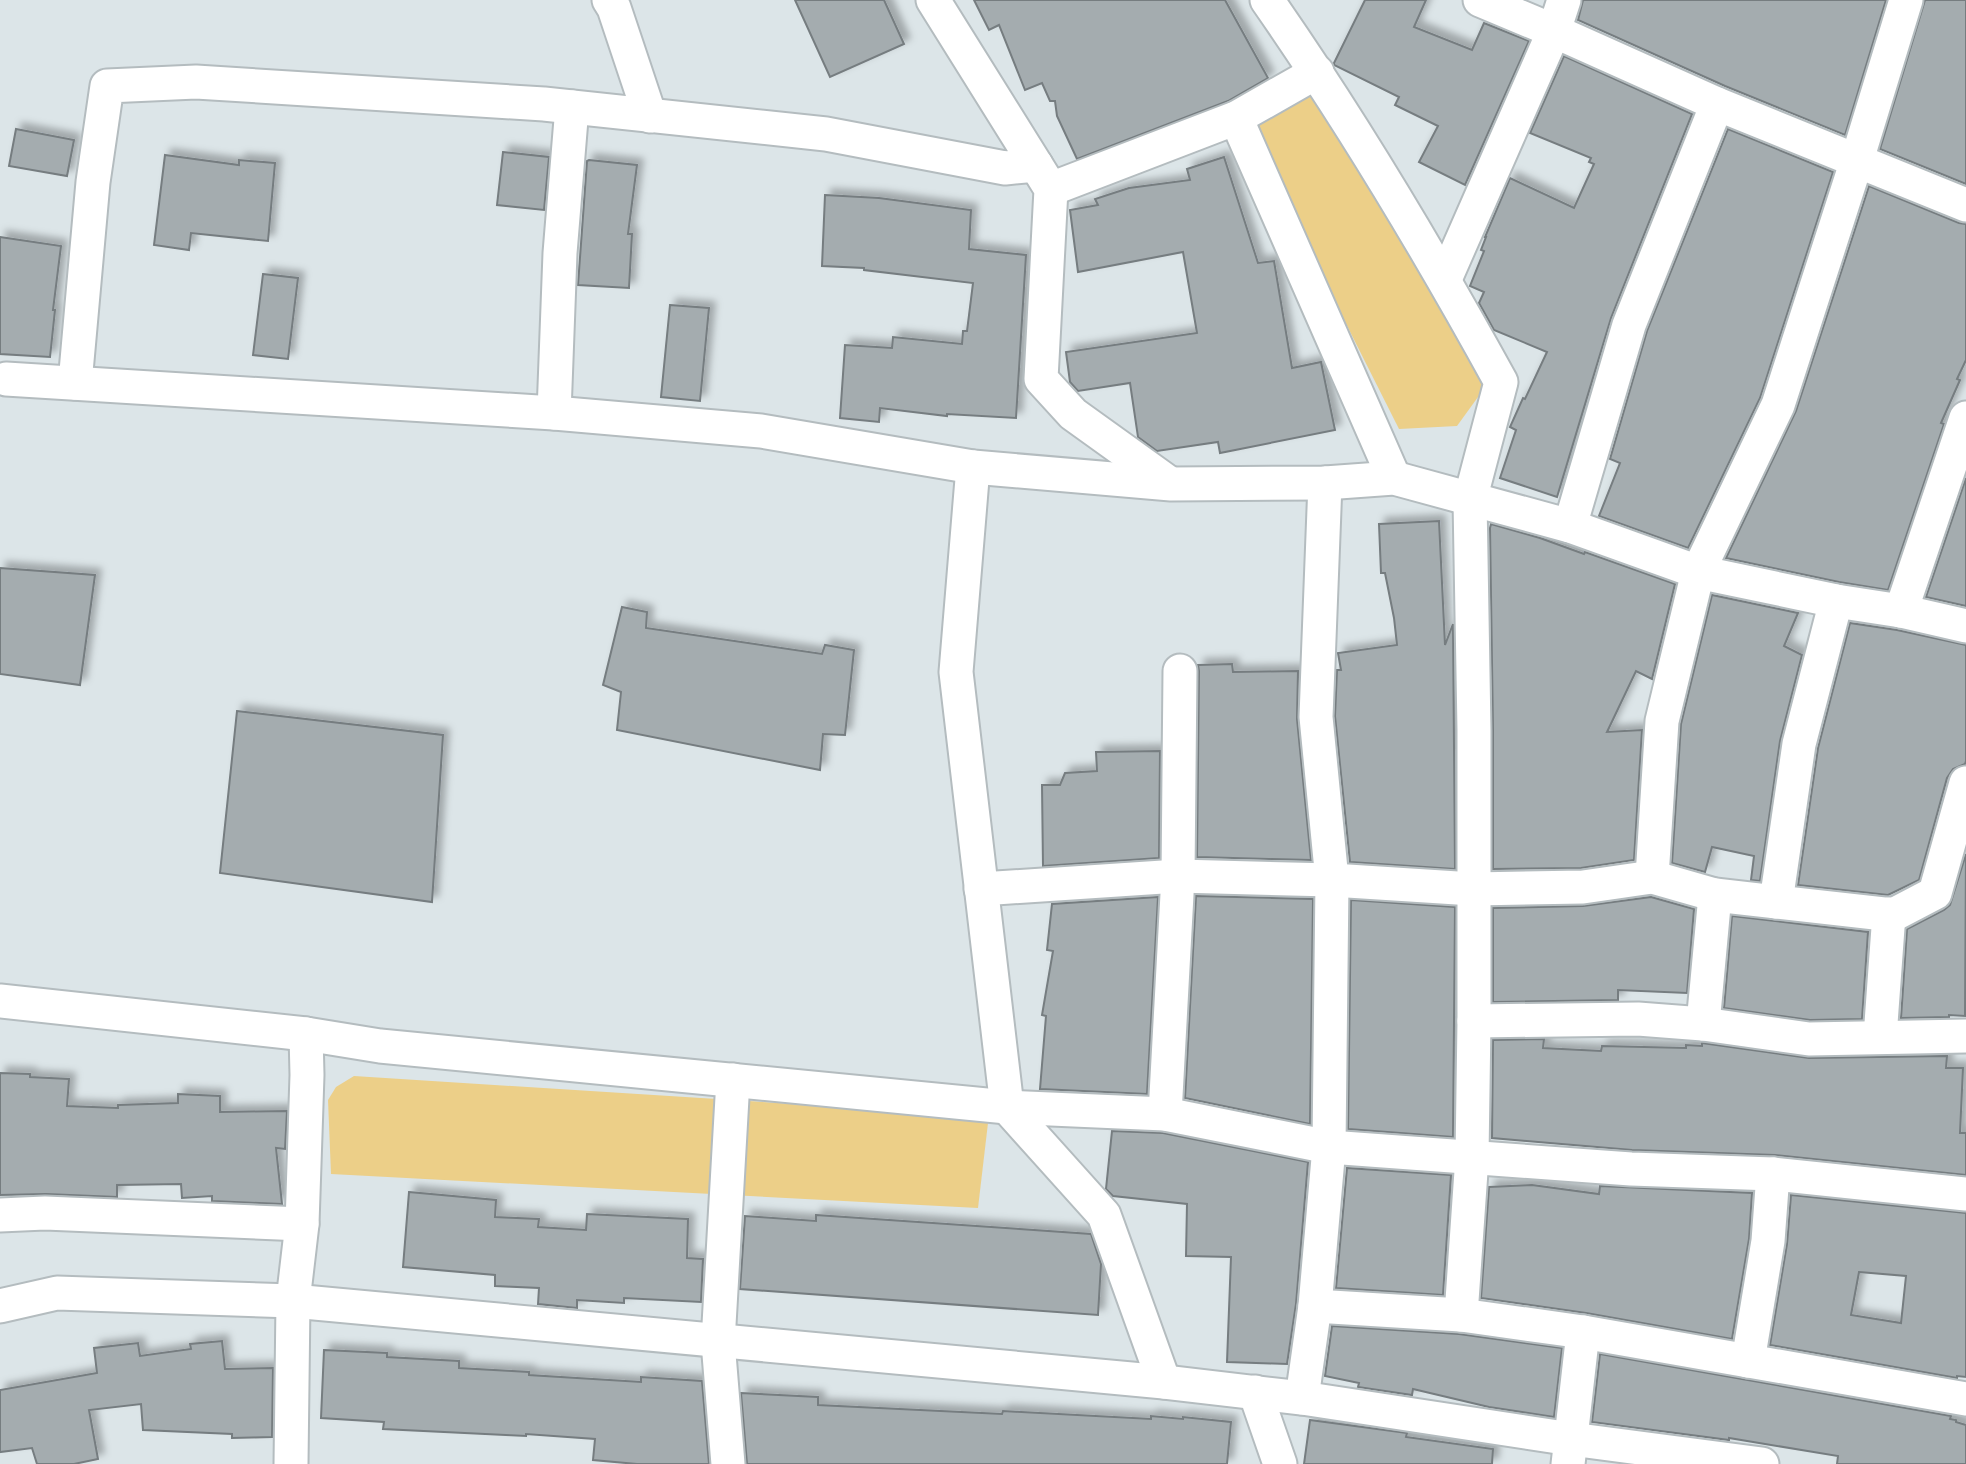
<svg xmlns="http://www.w3.org/2000/svg" width="1966" height="1464" viewBox="0 0 1966 1464" font-family="Poppins,sans-serif">
<style>
.green{fill:#eccf88}
.building{fill:#a4acaf;stroke:#767d80;stroke-width:2;fill-rule:evenodd;filter:url(#shadow)}
.lines{fill:none;stroke-linecap:round;stroke-linejoin:round}
.minor-casing{stroke:#b4bcbf;stroke-width:37}
.minor{stroke:#fff;stroke-width:33}
</style>
<defs>
<filter id="shadow"><feDropShadow dx="6" dy="-6" stdDeviation="3.5" flood-color="#0004"/></filter>
</defs>
<rect width="100%" height="100%" fill="#dce5e8"/>
<!-- green -->
<g class="green">
<path d="M 1316,94 L 1486,386 L 1457,426 L 1399,429 L 1245,123 Z"/>
<path d="M 354,1076 L 967,1115 L 988,1123 L 978,1208 L 331,1174 L 328,1100 L 336,1087 Z"/>
</g>
<!-- building -->
<g class="building">
<path d="M 795,0 L 884,0 L 904,44 L 830,77 Z"/>
<path d="M 974,0 L 1225,0 L 1268,78 L 1228,101 L 1077,159 L 1057,116 L 1055,101 L 1050,101 L 1042,83 L 1025,90 L 999,25 L 989,30 Z"/>
<path d="M 1365,0 L 1426,0 L 1414,27 L 1472,50 L 1484,23 L 1529,41 L 1465,185 L 1419,162 L 1438,126 L 1395,105 L 1399,97 L 1334,65 L 1334,63 Z"/>
<path d="M 1583,0 L 1886,0 L 1845,135 L 1725,86 L 1578,20 Z"/>
<path d="M 1925,0 L 1966,0 L 1966,184 L 1880,149 Z"/>
<path d="M 1564,56 L 1692,114 L 1611,318 L 1557,497 L 1500,478 L 1516,430 L 1510,427 L 1523,398 L 1525,399 L 1547,352 L 1494,330 L 1479,303 L 1484,292 L 1470,286 L 1484,251 L 1481,250 L 1486,237 L 1485,237 L 1510,178 L 1574,208 L 1594,164 L 1589,162 L 1591,158 L 1530,133 Z"/>
<path d="M 16,129 L 74,140 L 67,176 L 9,166 Z"/>
<path d="M 1728,129 L 1833,172 L 1760,398 L 1688,548 L 1599,516 L 1620,463 L 1610,459 L 1647,331 Z"/>
<path d="M 503,152 L 549,157 L 544,210 L 497,205 Z"/>
<path d="M 165,155 L 239,165 L 239,160 L 275,163 L 268,241 L 191,233 L 189,250 L 154,245 Z"/>
<path d="M 1224,157 L 1258,263 L 1274,261 L 1292,368 L 1321,362 L 1335,430 L 1220,453 L 1218,442 L 1157,451 L 1138,437 L 1130,383 L 1078,391 L 1070,382 L 1066,352 L 1197,333 L 1183,252 L 1078,272 L 1070,210 L 1098,205 L 1095,199 L 1129,188 L 1190,180 L 1187,169 Z"/>
<path d="M 589,160 L 637,165 L 628,234 L 632,234 L 629,288 L 578,285 L 587,161 Z"/>
<path d="M 1869,186 L 1959,223 L 1966,224 L 1966,360 L 1957,379 L 1960,380 L 1941,423 L 1944,424 L 1888,590 L 1839,582 L 1726,558 L 1796,411 Z"/>
<path d="M 825,195 L 879,198 L 971,210 L 969,249 L 1026,255 L 1016,418 L 947,414 L 947,416 L 880,408 L 879,422 L 840,418 L 845,345 L 892,348 L 893,337 L 962,344 L 963,331 L 967,331 L 973,283 L 864,270 L 864,268 L 822,266 Z"/>
<path d="M 0,237 L 61,246 L 53,310 L 55,310 L 50,357 L 0,354 Z"/>
<path d="M 263,274 L 298,278 L 288,359 L 253,355 Z"/>
<path d="M 670,305 L 709,308 L 700,401 L 661,397 Z"/>
<path d="M 1966,478 L 1966,606 L 1926,597 Z"/>
<path d="M 1439,521 L 1445,645 L 1453,624 L 1455,869 L 1350,862 L 1335,716 L 1337,670 L 1341,670 L 1338,653 L 1397,645 L 1394,618 L 1385,573 L 1381,573 L 1379,524 Z"/>
<path d="M 1491,524 L 1540,538 L 1584,554 L 1585,552 L 1675,584 L 1652,679 L 1636,671 L 1607,732 L 1642,730 L 1634,860 L 1581,868 L 1493,869 L 1493,730 L 1490,528 Z"/>
<path d="M 0,568 L 95,575 L 80,685 L 0,674 Z"/>
<path d="M 1712,595 L 1798,613 L 1784,646 L 1802,655 L 1780,741 L 1760,881 L 1751,880 L 1754,856 L 1712,847 L 1705,872 L 1672,863 L 1681,724 Z"/>
<path d="M 622,607 L 647,612 L 646,628 L 822,654 L 825,645 L 854,650 L 845,735 L 823,734 L 820,770 L 617,730 L 621,692 L 603,685 Z"/>
<path d="M 1850,623 L 1897,630 L 1966,645 L 1966,761 L 1965,764 L 1953,769 L 1947,778 L 1919,880 L 1888,895 L 1798,885 L 1818,748 Z"/>
<path d="M 1232,664 L 1233,672 L 1298,671 L 1297,719 L 1311,860 L 1197,857 L 1199,671 L 1198,665 Z"/>
<path d="M 237,711 L 443,735 L 432,902 L 220,873 Z"/>
<path d="M 1160,751 L 1159,858 L 1043,866 L 1042,785 L 1060,785 L 1065,773 L 1097,771 L 1096,752 Z"/>
<path d="M 1966,854 L 1965,1016 L 1949,1015 L 1949,1017 L 1901,1018 L 1907,929 L 1944,910 L 1950,905 Z"/>
<path d="M 1196,896 L 1313,899 L 1310,1124 L 1185,1098 Z"/>
<path d="M 1158,897 L 1147,1094 L 1040,1089 L 1046,1016 L 1042,1015 L 1053,951 L 1047,950 L 1052,904 Z"/>
<path d="M 1651,897 L 1694,909 L 1687,993 L 1618,990 L 1618,1000 L 1493,1002 L 1493,908 L 1583,906 Z"/>
<path d="M 1351,900 L 1455,907 L 1453,1137 L 1348,1129 Z"/>
<path d="M 1732,916 L 1868,932 L 1862,1019 L 1810,1020 L 1724,1008 Z"/>
<path d="M 1544,1039 L 1543,1048 L 1601,1051 L 1602,1046 L 1686,1048 L 1686,1045 L 1702,1046 L 1702,1043 L 1809,1058 L 1947,1056 L 1946,1068 L 1963,1068 L 1960,1133 L 1966,1133 L 1966,1175 L 1775,1155 L 1632,1150 L 1492,1138 L 1493,1040 Z"/>
<path d="M 0,1073 L 30,1074 L 30,1077 L 69,1079 L 67,1106 L 118,1108 L 118,1105 L 178,1103 L 178,1094 L 220,1096 L 220,1112 L 287,1111 L 285,1149 L 276,1148 L 282,1204 L 212,1201 L 212,1196 L 182,1198 L 181,1184 L 117,1185 L 117,1197 L 46,1194 L 0,1195 Z"/>
<path d="M 1112,1131 L 1163,1133 L 1308,1162 L 1296,1304 L 1287,1364 L 1227,1362 L 1231,1257 L 1186,1256 L 1187,1204 L 1113,1196 L 1106,1189 Z"/>
<path d="M 1347,1168 L 1451,1175 L 1443,1295 L 1336,1288 Z"/>
<path d="M 1532,1185 L 1599,1194 L 1600,1186 L 1752,1193 L 1749,1239 L 1732,1339 L 1586,1313 L 1481,1298 L 1489,1187 Z"/>
<path d="M 409,1192 L 496,1200 L 495,1217 L 539,1219 L 538,1227 L 586,1230 L 587,1214 L 688,1219 L 687,1258 L 703,1259 L 701,1302 L 624,1298 L 624,1303 L 577,1300 L 577,1308 L 538,1304 L 539,1288 L 495,1286 L 495,1275 L 403,1267 Z"/>
<path d="M 1791,1195 L 1966,1213 L 1966,1377 L 1957,1376 L 1957,1378 L 1770,1345 L 1787,1244 ZM 1859,1272 L 1906,1276 L 1901,1323 L 1851,1315 Z"/>
<path d="M 816,1215 L 1091,1234 L 1101,1264 L 1098,1315 L 740,1289 L 745,1216 L 816,1221 Z"/>
<path d="M 1332,1326 L 1459,1334 L 1562,1348 L 1554,1417 L 1489,1407 L 1413,1389 L 1412,1395 L 1358,1387 L 1359,1383 L 1325,1376 Z"/>
<path d="M 222,1341 L 225,1369 L 273,1368 L 272,1437 L 232,1438 L 232,1434 L 143,1430 L 141,1404 L 89,1410 L 98,1459 L 74,1464 L 37,1464 L 32,1448 L 0,1452 L 0,1390 L 97,1373 L 94,1348 L 138,1343 L 140,1356 L 191,1349 L 190,1344 Z"/>
<path d="M 324,1350 L 387,1353 L 387,1357 L 459,1361 L 459,1368 L 529,1372 L 529,1375 L 641,1382 L 641,1377 L 702,1381 L 709,1464 L 637,1464 L 593,1460 L 595,1439 L 526,1434 L 526,1436 L 383,1429 L 384,1422 L 321,1418 Z"/>
<path d="M 1600,1354 L 1951,1416 L 1950,1419 L 1956,1420 L 1956,1422 L 1966,1425 L 1966,1464 L 1837,1464 L 1838,1456 L 1729,1438 L 1729,1440 L 1592,1422 Z"/>
<path d="M 741,1393 L 818,1397 L 818,1405 L 1002,1414 L 1003,1411 L 1151,1419 L 1151,1416 L 1183,1419 L 1183,1417 L 1231,1422 L 1227,1464 L 747,1464 Z"/>
<path d="M 1310,1420 L 1407,1433 L 1406,1437 L 1493,1449 L 1492,1464 L 1304,1464 Z"/>
</g>
<g class="lines">
<!-- minor casing -->
<g class="minor-casing">
<g id="minor">
<path d="M 609,0 L 614,8 L 650,116"/>
<path d="M 933,0 L 1051,189 L 1041,379 L 1073,414 L 1169,483"/>
<path d="M 1267,0 C 1352,122 1429,251 1501,382 L 1470,500 L 1474,730 L 1474,1021 L 1472,1157 L 1461,1315"/>
<path d="M 1480,0 L 1554,31 L 1717,104 L 1966,205"/>
<path d="M 1236,118 L 1394,478"/>
<path d="M 1051,189 L 1236,118 L 1317,72"/>
<path d="M 1445,279 L 1554,31 L 1564,0"/>
<path d="M 6,379 L 554,413 L 761,431 L 973,467 L 1171,484 L 1325,483 L 1394,478 L 1570,526 L 1698,572 L 1836,601 L 1901,611 L 1966,626"/>
<path d="M 75,383 L 93,182 L 107,86 L 196,82 L 544,104 L 826,134 L 1005,168 L 1036,165"/>
<path d="M 554,413 L 560,253 L 572,107"/>
<path d="M 973,467 L 956,672 L 1007,1107 L 1104,1215 L 1164,1382"/>
<path d="M 1570,526 L 1629,325 L 1717,104"/>
<path d="M 1901,611 L 1966,418"/>
<path d="M 1652,877 L 1662,721 L 1698,572 L 1778,405 L 1857,160 L 1906,0"/>
<path d="M 981,889 L 1178,876 L 1332,880 L 1473,889 L 1583,887 L 1652,877 L 1715,895 L 1893,915 L 1935,893 L 1966,783"/>
<path d="M 1776,902 L 1799,744 L 1836,601"/>
<path d="M 0,1001 L 306,1034 L 380,1046 L 1007,1107 L 1165,1114 L 1329,1147 L 1631,1169 L 1773,1174 L 1966,1194"/>
<path d="M 1474,1021 L 1638,1019 L 1703,1024 L 1809,1039 L 1966,1036"/>
<path d="M 1703,1024 L 1715,895"/>
<path d="M 1880,1037 L 1889,914"/>
<path d="M 1165,1114 L 1178,876 L 1180,671"/>
<path d="M 0,1215 L 45,1213 L 302,1224"/>
<path d="M 0,1306 L 57,1293 L 293,1301 L 1164,1382 L 1302,1398 L 1571,1439 L 1762,1464"/>
<path d="M 1315,1306 L 1461,1315 L 1583,1332 L 1966,1399"/>
<path d="M 1748,1361 L 1768,1241 L 1773,1174"/>
<path d="M 1255,1392 L 1280,1464"/>
<path d="M 1302,1398 L 1315,1306 L 1329,1147 L 1332,880 L 1316,717 L 1325,483"/>
<path d="M 291,1464 L 293,1301 L 302,1224 L 307,1075 L 306,1034"/>
<path d="M 728,1464 L 718,1342 L 733,1080"/>
<path d="M 1568,1464 L 1583,1332"/>
</g>
</g>
<!-- minor -->
<use href="#minor" class="minor"/>
</g>
</svg>
